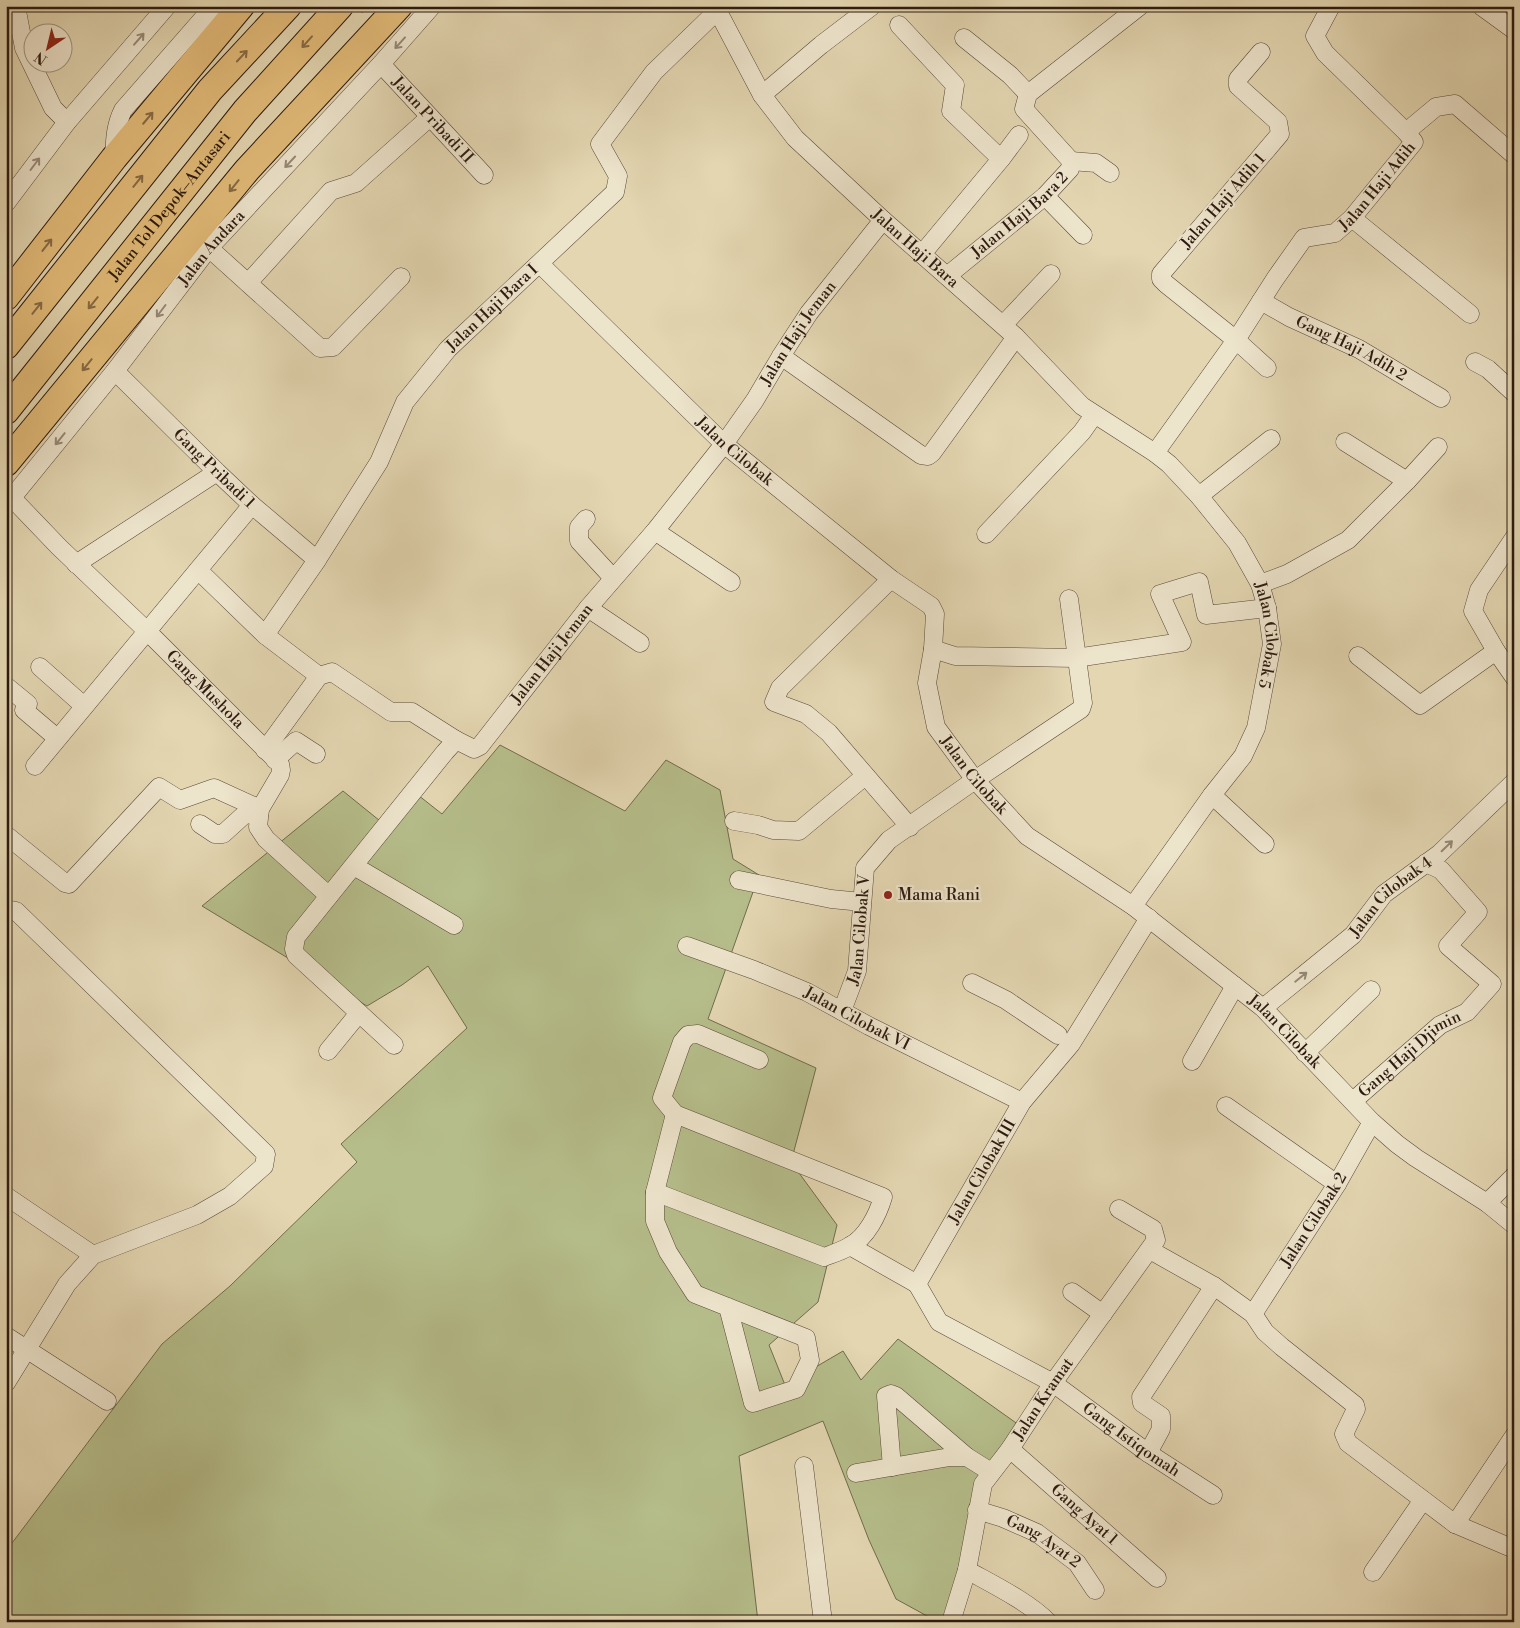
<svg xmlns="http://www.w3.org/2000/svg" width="1520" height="1628" viewBox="0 0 1520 1628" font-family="'Libre Bodoni',serif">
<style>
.green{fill:#b5bd8a;stroke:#706c4d}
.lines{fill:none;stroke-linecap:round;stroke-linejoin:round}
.minor-casing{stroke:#5a4938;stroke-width:19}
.highway-casing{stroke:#2c1a10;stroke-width:28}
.path{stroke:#2c1a10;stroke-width:3;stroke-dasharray:4 2.5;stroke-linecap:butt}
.minor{stroke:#ede4cc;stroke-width:18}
.highway{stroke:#e2bb78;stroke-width:26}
.oneway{stroke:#968977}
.oneway2{stroke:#876a44}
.poi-dot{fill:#8f2418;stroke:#ede4cc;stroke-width:2}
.labels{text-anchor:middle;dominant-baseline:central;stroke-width:4.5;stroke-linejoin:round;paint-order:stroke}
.street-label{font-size:16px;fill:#2c1a10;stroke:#ede4cc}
.poi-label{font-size:16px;fill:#2c1a10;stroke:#ede4cc;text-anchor:start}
</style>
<rect width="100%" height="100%" fill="#e3d6b1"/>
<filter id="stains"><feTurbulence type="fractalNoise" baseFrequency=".004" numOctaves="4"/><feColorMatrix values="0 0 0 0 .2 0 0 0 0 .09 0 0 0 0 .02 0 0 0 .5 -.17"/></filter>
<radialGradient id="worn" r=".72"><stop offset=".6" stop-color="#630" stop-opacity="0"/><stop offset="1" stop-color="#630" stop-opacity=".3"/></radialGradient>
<!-- green -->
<path class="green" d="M 500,745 L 625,811 L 666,760 L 720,790 L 733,859 L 759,875 L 708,1019 L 816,1068 L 791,1162 L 837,1225 L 818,1302 L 769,1345 L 785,1385 L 843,1351 L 861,1380 L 898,1339 L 1026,1430 L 984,1494 L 954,1622 L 938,1622 L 896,1599 L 869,1540 L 823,1421 L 739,1456 L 758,1622 L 6,1622 L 6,1551 L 162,1344 L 230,1286 L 357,1162 L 341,1144 L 467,1028 L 428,966 L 402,985 L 367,1006 L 202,906 L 343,791 L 390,829 L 418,795 L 442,814 Z"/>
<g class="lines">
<!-- minor casing -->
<g class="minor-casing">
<g id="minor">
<path d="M 16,6 L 24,48 L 53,108 L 67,122"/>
<path id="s1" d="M 715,6 L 762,95 L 795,138 L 883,220 L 1016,337 L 1082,406 L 1155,453 L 1169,464 L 1199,496 L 1237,543 L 1260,584 L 1267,608 L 1272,644 L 1256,728 L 1243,756 L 1212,795 L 1133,906"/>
<path d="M 1481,6 L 1514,30"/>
<path d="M 899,25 L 955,85 L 951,111 L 1001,159 L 922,254"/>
<path d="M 964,38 L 1010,75 L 1028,94"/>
<path d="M 1261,52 L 1238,79 L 1238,86 L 1278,122 L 1280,134 L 1161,274 L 1161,279 L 1166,284 L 1236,340 L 1267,368"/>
<path id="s2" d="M 381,64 L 484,175"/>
<path d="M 762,95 L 821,45 L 872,6"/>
<path d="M 1406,132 L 1436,107 L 1455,104 L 1514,155"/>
<path d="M 114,158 C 115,140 115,126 123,110 L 214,6"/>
<path d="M 1001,159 L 1019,135"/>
<path d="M 1071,161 L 1096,163 L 1110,173"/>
<path d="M 1045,196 L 1083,235"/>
<path d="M 6,203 L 67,122 L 167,6"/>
<path d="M 1352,218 L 1470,314"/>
<path d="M 209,248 L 320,348 L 333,347 L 401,277"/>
<path id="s3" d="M 540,264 L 724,444 L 891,579 L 931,606 L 935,614 L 933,649 L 927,683 L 936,727 L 975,780 L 1027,836 L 1133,906 L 1263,1008 L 1372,1122 L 1397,1144 L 1416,1158 L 1487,1203 L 1514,1225"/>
<path id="s4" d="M 947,276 L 1045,196 L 1070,169 L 1071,161 L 1024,109 L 1028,94 L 1140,6"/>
<path d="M 248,283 L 331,191 L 356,183 L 430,117"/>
<path id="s5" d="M 1261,301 L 1289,317 L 1359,349 L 1441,398"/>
<path d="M 1003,325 L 1051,274"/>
<path d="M 781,356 L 921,455 L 928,456 L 932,453 L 1016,337"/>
<path d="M 1475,362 L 1488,369 L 1514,393"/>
<path id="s6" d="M 115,371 L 217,472 L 252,505 L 317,560"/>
<path d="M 1345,442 L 1407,481"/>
<path id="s7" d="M 1155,453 L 1236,340 L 1275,279 L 1304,238 L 1335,233 L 1352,218 L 1414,142 L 1406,132 L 1325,53 L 1315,36 L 1331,6"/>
<path d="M 1199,496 L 1271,439"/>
<path id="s8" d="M 12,498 L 59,547 L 148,632 L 280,764 L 281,770 L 280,775 L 260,809 L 258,827 L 266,839 L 329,896"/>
<path id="s9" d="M 6,505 L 115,371 L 209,248 L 381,64 L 432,6"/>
<path d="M 586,519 L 579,527 L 579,541 L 613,578"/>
<path d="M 655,531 L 731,582"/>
<path d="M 986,534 L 1082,432 L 1094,415"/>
<path d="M 1514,538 L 1479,590 L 1473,611 L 1496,651 L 1514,677"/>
<path d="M 76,564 L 217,472"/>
<path d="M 198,570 L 265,635 L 319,676"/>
<path d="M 891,579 L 780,688 L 774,702 L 806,714 L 829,733 L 910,827"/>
<path d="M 1260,584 L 1287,574 L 1348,540 L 1407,481 L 1438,447"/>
<path d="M 588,608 L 640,643"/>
<path id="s10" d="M 265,635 L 317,560 L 379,462 L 405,402 L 448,349 L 615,192 L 618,176 L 600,144 L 654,72 L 718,10"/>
<path d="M 933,649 L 955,656 L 1076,658 L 1182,642 L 1160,594 L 1199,582 L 1206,615 L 1267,608"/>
<path d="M 1358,656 L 1420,705 L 1496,651"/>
<path d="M 40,667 L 84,706"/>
<path d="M 6,686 L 28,704 L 24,710 L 57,738"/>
<path d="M 265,750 L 319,676 L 332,672 L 391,712 L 412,712 L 456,740"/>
<path d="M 275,760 L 296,741 L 316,754"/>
<path d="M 35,766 L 252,505"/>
<path d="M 1212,795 L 1265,844"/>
<path d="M 734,821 L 758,825 L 773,830 L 799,831 L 865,776"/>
<path d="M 200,824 L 215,834 L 223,834 L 245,814 L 259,815"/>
<path d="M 6,835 L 65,883 L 69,884 L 159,787 L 180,800 L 214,788 L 260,809"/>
<path d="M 354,866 L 454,925"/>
<path d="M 739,880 L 831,899 L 862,902"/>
<path d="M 6,909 L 16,911 L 266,1154 L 264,1166 L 230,1196 L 197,1215 L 93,1255 L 67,1284 L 6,1383"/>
<path id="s11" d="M 687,946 L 754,970 L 807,992 L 869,1026 L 1022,1102"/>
<path d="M 972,983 L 1006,1000 L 1058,1035"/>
<path id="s12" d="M 1263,1008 L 1353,935 L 1384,894 L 1439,854 L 1514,782"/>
<path id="s13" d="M 842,1011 L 857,971 L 865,868 L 889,840 L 975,780 L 1081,709 L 1083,703 L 1069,599"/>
<path id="s14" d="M 394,1045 L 296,955 L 294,949 L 296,937 L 445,752 L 456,740 L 474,749 L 480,746 L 588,608 L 655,531 L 724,444 L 755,400 L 781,356 L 809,313 L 883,220"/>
<path d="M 328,1051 L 359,1013"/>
<path d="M 1305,1053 L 1371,990"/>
<path d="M 1192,1061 L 1235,986"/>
<path id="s15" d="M 1353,1101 L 1440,1025 L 1467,1012 L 1492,984 L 1448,946 L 1478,912 L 1441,870 L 1426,863"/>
<path d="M 1226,1106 L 1337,1184"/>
<path d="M 675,1114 L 655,1192 L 655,1221 L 668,1252 L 695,1294 L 806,1338 L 810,1360 L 796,1389 L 753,1403 L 728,1307"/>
<path d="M 655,1192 L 824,1257 C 832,1254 842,1251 850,1246 C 867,1237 878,1214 883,1197 L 675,1114 L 662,1098 L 682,1042 L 688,1035 L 698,1034 L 759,1060"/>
<path d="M 6,1196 L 93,1255"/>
<path d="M 1487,1203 L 1514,1176"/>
<path d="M 850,1246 L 917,1284"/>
<path d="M 1150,1250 L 1214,1286 L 1253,1314 L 1265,1332 L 1282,1347 L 1355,1405 L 1356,1409 L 1344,1434 L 1348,1443 L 1455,1524 L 1514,1549"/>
<path id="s16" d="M 917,1284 L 1022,1102 L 1071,1044 L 1149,918"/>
<path id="s17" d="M 917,1284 L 939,1322 L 1053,1383 L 1148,1453 L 1213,1495"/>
<path d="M 1072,1292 L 1103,1314"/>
<path id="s18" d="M 1253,1314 L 1337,1184 L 1372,1122"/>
<path d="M 6,1336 L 107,1401"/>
<path id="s19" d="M 1010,1449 L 1157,1578"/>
<path d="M 1148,1453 L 1161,1429 L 1161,1416 L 1142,1403 L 1141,1397 L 1214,1286"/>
<path d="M 804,1466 L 823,1622"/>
<path d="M 892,1467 L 886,1396 L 891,1394 L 896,1396 L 967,1457"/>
<path d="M 856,1473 L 950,1457 L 967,1457 L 991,1472"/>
<path id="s20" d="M 977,1510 L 1003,1518 L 1037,1533 L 1077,1563 L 1095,1590"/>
<path d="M 1455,1524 L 1514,1436"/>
<path d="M 967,1570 C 992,1584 1029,1602 1048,1622"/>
<path d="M 1373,1572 L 1423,1500"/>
<path id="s21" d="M 951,1622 L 967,1570 L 983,1484 L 1010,1449 L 1053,1383 L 1156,1240 L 1153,1229 L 1119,1209"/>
</g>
</g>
<!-- highway casing -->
<g class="highway-casing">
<g id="highway">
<path d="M 6,297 L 114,158 L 241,6"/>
<path d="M 6,346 L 210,90 L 288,6"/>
<path id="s22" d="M 6,411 L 245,111 L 340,6"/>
<path d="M 6,463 L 247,170 L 399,6"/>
</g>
</g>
<!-- path -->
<path class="path" d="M 361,12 L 366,6"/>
<!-- minor -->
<use href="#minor" class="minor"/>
<!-- highway -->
<use href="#highway" class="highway"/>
</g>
<!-- one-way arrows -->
<defs><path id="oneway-shaft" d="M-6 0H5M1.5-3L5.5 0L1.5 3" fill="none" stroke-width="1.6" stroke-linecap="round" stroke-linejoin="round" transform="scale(1.25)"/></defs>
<g class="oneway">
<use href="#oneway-shaft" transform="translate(139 39) rotate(-49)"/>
<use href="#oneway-shaft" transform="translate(400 43) rotate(132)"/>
<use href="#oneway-shaft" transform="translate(290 162) rotate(133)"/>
<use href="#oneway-shaft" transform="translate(35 164) rotate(-53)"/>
<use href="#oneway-shaft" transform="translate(161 311) rotate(127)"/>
<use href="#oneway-shaft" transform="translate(60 439) rotate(129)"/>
<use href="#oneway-shaft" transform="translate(1447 846) rotate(-44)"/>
<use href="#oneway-shaft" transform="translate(1301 977) rotate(-39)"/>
</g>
<g class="oneway2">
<use href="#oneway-shaft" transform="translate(307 42) rotate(132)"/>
<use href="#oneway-shaft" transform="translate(242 56) rotate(-47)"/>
<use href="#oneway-shaft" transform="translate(148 118) rotate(-50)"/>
<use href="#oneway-shaft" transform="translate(138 181) rotate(-51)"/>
<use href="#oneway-shaft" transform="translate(234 186) rotate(129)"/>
<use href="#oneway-shaft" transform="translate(47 245) rotate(-52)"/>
<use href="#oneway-shaft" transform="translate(93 303) rotate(129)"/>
<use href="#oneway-shaft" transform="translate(37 308) rotate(-51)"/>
<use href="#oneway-shaft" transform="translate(87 365) rotate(129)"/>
</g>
<!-- markers -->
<circle class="poi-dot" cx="888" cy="895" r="5"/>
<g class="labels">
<!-- street labels -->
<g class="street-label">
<text stroke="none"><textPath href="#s2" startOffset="76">Jalan Pribadi II</textPath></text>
<text stroke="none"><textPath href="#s7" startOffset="356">Jalan Haji Adih</textPath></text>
<text transform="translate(1223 201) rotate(-49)">Jalan Haji Adih 1</text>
<text stroke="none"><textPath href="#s22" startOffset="262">Jalan Tol Depok–Antasari</textPath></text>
<text stroke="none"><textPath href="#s4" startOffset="95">Jalan Haji Bara 2</textPath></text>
<text stroke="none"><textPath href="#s1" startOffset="318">Jalan Haji Bara</textPath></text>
<text stroke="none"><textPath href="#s9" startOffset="329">Jalan Andara</textPath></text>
<text stroke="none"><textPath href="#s10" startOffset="401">Jalan Haji Bara I</textPath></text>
<text stroke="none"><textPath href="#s14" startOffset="954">Jalan Haji Jeman</textPath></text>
<text stroke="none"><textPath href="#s5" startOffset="102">Gang Haji Adih 2</textPath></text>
<text stroke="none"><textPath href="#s3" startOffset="270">Jalan Cilobak</textPath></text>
<text stroke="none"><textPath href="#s6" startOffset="139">Gang Pribadi 1</textPath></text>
<text stroke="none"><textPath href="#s1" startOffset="856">Jalan Cilobak 5</textPath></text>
<text stroke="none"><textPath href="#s14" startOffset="549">Jalan Haji Jeman</textPath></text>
<text stroke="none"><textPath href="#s8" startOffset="272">Gang Mushola</textPath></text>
<text stroke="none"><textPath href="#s3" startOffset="705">Jalan Cilobak</textPath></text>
<text stroke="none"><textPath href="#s12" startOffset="170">Jalan Cilobak 4</textPath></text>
<text stroke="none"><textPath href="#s13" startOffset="84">Jalan Cilobak V</textPath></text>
<text stroke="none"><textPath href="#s11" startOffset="185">Jalan Cilobak VI</textPath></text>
<text stroke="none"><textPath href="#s3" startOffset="1110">Jalan Cilobak</textPath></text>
<text stroke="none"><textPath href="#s15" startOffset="74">Gang Haji Djimin</textPath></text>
<text stroke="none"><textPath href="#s16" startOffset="130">Jalan Cilobak III</textPath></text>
<text stroke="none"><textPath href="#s18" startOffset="112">Jalan Cilobak 2</textPath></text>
<text stroke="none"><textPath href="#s21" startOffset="246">Jalan Kramat</textPath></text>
<text stroke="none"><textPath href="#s17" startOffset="270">Gang Istiqomah</textPath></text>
<text stroke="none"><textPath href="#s19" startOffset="99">Gang Ayat 1</textPath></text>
<text stroke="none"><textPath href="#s20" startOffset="74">Gang Ayat 2</textPath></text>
</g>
<!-- poi labels -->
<g class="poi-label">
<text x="898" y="895">Mama Rani</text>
</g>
</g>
<!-- margin -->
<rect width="1520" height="1628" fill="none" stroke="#e3d6b1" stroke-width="25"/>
<rect x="8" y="8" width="1505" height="1613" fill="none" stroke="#2c1a10" stroke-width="2.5"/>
<rect x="12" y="12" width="1495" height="1603" fill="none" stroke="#2c1a10"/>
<!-- north arrow -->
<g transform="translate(48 48) rotate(215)"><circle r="24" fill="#ede4cc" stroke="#a09381"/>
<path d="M0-4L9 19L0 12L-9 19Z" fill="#8f2418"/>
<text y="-8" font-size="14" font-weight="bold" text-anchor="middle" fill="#2c1a10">N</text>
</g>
<rect width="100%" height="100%" filter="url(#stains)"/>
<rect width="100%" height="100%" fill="url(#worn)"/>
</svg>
